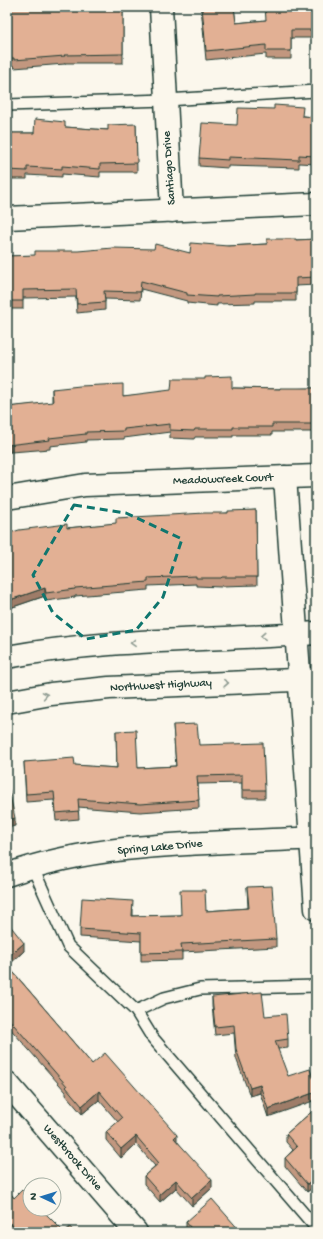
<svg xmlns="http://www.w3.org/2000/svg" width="323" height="1239" viewBox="0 0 323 1239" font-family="'Gochi Hand',sans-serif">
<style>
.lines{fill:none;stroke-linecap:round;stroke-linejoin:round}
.service-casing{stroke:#1f3d34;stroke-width:14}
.minor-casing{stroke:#1f3d34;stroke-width:25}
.secondary-casing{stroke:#1f3d34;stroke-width:25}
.service{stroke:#fbf7ec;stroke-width:11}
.minor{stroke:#fbf7ec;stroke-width:22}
.secondary{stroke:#fbf7ec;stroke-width:22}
.wall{fill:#c2977f;stroke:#1f3d34}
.shaded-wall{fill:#9e7b68;stroke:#1f3d34}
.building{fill:#e2b094;stroke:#1f3d34}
.oneway{stroke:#8d9a90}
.marked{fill:none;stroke:#0f766e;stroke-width:3;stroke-dasharray:8 5;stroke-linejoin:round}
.labels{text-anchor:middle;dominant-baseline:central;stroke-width:3.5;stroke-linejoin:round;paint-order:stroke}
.street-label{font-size:12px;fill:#1f3d34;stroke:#fbf7ec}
</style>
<rect width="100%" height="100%" fill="#fbf7ec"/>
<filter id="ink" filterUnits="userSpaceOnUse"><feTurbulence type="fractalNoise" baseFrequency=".025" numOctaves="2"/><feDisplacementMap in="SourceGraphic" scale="8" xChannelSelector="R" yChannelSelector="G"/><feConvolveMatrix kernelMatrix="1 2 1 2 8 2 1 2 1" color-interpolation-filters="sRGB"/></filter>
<g filter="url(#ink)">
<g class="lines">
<!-- service casing -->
<g class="service-casing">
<g id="service">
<path d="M 7,105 L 166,100 L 316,91"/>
<path d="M 32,866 L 68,946 L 136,1011 L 152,1037 L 316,1228"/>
<path d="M 136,1011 L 164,998 L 200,989 L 316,986"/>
</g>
</g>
<!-- minor casing -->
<g class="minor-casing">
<g id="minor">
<path d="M 161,7 L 172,211"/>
<path d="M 7,218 L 316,204"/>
<path d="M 285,477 L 316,909"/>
<path d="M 7,498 L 85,485 L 316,476"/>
<path d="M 7,875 C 102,840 216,844 316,838"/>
<path d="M 7,1083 L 136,1232"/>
</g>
</g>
<!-- secondary casing -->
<g class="secondary-casing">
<g id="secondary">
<path d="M 7,657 C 109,638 213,641 316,633"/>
<path d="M 7,702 L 51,694 L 109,688 L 316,679"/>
</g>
</g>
<!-- service -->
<use href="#service" class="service"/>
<!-- minor -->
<use href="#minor" class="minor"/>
<!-- secondary -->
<use href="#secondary" class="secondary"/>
</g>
<!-- wall -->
<g class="wall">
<path d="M 7,7 L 123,7 L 123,63 L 65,63 L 65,64 L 14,68 L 14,66 L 7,66 Z"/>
<path d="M 201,7 L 234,7 L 236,23 L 266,20 L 316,7 L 316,38 L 291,38 L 291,59 L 266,59 L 266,54 L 206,60 Z"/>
<path d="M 302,116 L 316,117 L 316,164 L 299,163 L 299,168 L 228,166 L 228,168 L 199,166 L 199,158 L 237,125 Z"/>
<path d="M 136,124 L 137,172 L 100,172 L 100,177 L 62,174 L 62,177 L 27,175 L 27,179 L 7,179 L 7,133 L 34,133 L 65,127 L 108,130 Z"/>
<path d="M 316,239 L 316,285 L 296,286 L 296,301 L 255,301 L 255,303 L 217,304 L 217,306 L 187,303 L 187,301 L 141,289 L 140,300 L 105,299 L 105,310 L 77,313 L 76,297 L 23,298 L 23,309 L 7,309 L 7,256 L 190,253 L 228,246 L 267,244 L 296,240 Z"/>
<path d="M 232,388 L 280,389 L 316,388 L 316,432 L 272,432 L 272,435 L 233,435 L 233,437 L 195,437 L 194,439 L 170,438 L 170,432 L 124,438 L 124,439 L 86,440 L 86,442 L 50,446 L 50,449 L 11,452 L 7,407 L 52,403 L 52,389 L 123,396 Z"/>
<path d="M 256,510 L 257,585 L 222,586 L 221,587 L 196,586 L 196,584 L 148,586 L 148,590 L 75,596 L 75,597 L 46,601 L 45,596 L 7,609 L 7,534 L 67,528 L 228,513 Z"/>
<path d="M 173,725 L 199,745 L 265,790 L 265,798 L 242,798 L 242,783 L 198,784 L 199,808 L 140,812 L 78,807 L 79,819 L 56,821 L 54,800 L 26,802 L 24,762 L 117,768 L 116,731 L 138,768 L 176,766 Z"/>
<path d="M 247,887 L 276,939 L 276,947 L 182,952 L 182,960 L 141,961 L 141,941 L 80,937 L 80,929 L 133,909 L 133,916 L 181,915 L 206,911 L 248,908 Z"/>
<path d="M 7,924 L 24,951 L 8,966 L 92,1064 L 177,1141 L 212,1188 L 192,1206 L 176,1188 L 160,1202 L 144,1184 L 144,1176 L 155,1166 L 136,1144 L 121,1158 L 106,1140 L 106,1132 L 118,1122 L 99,1100 L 82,1114 L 66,1095 L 66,1092 L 7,1025 Z"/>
<path d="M 212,997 L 265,1016 L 288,1039 L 288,1048 L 278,1049 L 268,1117 L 260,1093 L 250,1096 L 236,1058 L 234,1033 L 215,1035 L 212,1005 Z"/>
<path d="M 316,1108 L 316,1185 L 307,1192 L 285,1166 L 285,1158 L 293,1150 L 286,1142 L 286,1134 Z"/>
<path d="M 7,1189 L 14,1198 L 64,1232 L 74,1232 L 10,1232 L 7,1229 Z"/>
<path d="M 186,1222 L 241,1232 L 187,1232 L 186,1230 Z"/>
</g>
<!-- shaded-wall -->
<g class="shaded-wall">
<path d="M 11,444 L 11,452 L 7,453 L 7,445 Z"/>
<path d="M 45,588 L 45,596 L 7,609 L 7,601 Z"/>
<path d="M 15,818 L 15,826 L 7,828 L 7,820 Z"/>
<path d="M 24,943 L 24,951 L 7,966 L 7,958 Z"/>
<path d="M 260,1085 L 260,1093 L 250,1096 L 250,1088 Z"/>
<path d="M 99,1091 L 99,1100 L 82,1114 L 82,1106 Z"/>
<path d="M 316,1092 L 316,1100 L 268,1117 L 268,1109 Z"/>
<path d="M 177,1135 L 177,1143 L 174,1138 Z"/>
<path d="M 136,1136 L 136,1144 L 121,1158 L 121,1149 Z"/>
<path d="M 316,1177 L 316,1185 L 307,1192 L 307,1184 Z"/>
<path d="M 176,1180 L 176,1188 L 160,1202 L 160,1194 Z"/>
<path d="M 212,1180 L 212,1188 L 192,1206 L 192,1198 Z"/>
</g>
<!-- building -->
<g class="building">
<path d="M 7,7 L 123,7 L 123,54 L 64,55 L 65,56 L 14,60 L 14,58 L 7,58 Z"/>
<path d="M 202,7 L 234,7 L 236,23 L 266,20 L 265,7 L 316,7 L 316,30 L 291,30 L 291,51 L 266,51 L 266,45 L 206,51 Z"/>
<path d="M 274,105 L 303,107 L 302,116 L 316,117 L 316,156 L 299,155 L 299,160 L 228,157 L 228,160 L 199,158 L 202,123 L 237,125 L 238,108 L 274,109 Z"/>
<path d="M 35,119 L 65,122 L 65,127 L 108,130 L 108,125 L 136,124 L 137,163 L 100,164 L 100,169 L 62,166 L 62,169 L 27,167 L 27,171 L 7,170 L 7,133 L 34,133 Z"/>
<path d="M 267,239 L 296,239 L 296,240 L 316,239 L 316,277 L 296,278 L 296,293 L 255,293 L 255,294 L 217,296 L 217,297 L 187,295 L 187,293 L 141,281 L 140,292 L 104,291 L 105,302 L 77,304 L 76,289 L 23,290 L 23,301 L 7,301 L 7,256 L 35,255 L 35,251 L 78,251 L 113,248 L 154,249 L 155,244 L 190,253 L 191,243 L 228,246 L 267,244 Z"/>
<path d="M 232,376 L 232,388 L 280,389 L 280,388 L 316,388 L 316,424 L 272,424 L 272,427 L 233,427 L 233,429 L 195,429 L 194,431 L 170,430 L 170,424 L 124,429 L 124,431 L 86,432 L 86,434 L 49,438 L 50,440 L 7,445 L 7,407 L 53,402 L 52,389 L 80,386 L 123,384 L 123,396 L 171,390 L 172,379 L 205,379 L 205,377 Z"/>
<path d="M 256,510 L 257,577 L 222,577 L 221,578 L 196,578 L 196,576 L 148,578 L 148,582 L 75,588 L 75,589 L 46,593 L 45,588 L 7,601 L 7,534 L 19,530 L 67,524 L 67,528 L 116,523 L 116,518 L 205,513 L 228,513 L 228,511 Z"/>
<path d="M 197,724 L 199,745 L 263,743 L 265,790 L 242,790 L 242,775 L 197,776 L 199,800 L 140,804 L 78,799 L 79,811 L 56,813 L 54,792 L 26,794 L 24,762 L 74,758 L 75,765 L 117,768 L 116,731 L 136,730 L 138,768 L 176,766 L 173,725 Z"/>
<path d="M 7,786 L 8,786 L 15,818 L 7,820 Z"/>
<path d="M 272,886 L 276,939 L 181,944 L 182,952 L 141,953 L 141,933 L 80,929 L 82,898 L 133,901 L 132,916 L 181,915 L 180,890 L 205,890 L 206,911 L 249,908 L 247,887 Z"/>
<path d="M 8,923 L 24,943 L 7,958 L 7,924 Z"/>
<path d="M 7,965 L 92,1064 L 105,1053 L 177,1135 L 174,1138 L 212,1180 L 192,1198 L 176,1180 L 160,1194 L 144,1176 L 159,1163 L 136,1136 L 121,1149 L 106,1132 L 122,1118 L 99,1091 L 82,1106 L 66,1087 L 67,1086 L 7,1017 Z"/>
<path d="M 262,992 L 265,1016 L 286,1014 L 288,1039 L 275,1041 L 288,1076 L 310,1069 L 316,1086 L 316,1092 L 268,1109 L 260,1085 L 250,1088 L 236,1049 L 234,1025 L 215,1027 L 212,997 Z"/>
<path d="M 316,1108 L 316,1177 L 307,1184 L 285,1158 L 297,1147 L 286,1134 Z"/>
<path d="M 7,1189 L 14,1198 L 22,1190 L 30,1198 L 30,1209 L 41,1209 L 64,1232 L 70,1227 L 74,1232 L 19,1232 L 7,1220 Z"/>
<path d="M 212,1199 L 241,1232 L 194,1232 L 186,1222 Z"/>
</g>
<!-- one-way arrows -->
<defs><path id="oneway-chevron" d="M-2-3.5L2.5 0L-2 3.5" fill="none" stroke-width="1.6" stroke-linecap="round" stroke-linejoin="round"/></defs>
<g class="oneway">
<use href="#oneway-chevron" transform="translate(263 636) rotate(177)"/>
<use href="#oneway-chevron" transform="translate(133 643) rotate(177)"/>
<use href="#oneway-chevron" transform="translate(226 683) rotate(-3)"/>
<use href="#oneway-chevron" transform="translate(45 695) rotate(-10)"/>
</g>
</g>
<!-- marked area -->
<path class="marked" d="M 74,505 L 126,513 L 182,539 L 163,597 L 136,630 L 86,639 L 53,613 L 33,575 Z"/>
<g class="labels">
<!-- street labels -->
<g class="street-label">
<text transform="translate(170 168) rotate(-94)">Santiago Drive</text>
<text transform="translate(223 480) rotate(-2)">Meadowcreek Court</text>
<text transform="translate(161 686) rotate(-3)">Northwest Highway</text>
<text transform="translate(160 848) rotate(-5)">Spring Lake Drive</text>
<text transform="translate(72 1158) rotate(49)">Westbrook Drive</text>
</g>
</g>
<!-- margin -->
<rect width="323" height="1239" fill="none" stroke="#fbf7ec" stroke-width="24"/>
<rect x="12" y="12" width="299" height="1215" fill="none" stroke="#1f3d34" stroke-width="1.5" filter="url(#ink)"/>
<!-- north arrow -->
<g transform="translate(42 1197) rotate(274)"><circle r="19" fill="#fbf7ec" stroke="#a3ada2"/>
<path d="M0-3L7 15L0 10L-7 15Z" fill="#1f6fb2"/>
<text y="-6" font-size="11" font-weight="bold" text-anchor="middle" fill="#1f3d34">N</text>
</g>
</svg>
